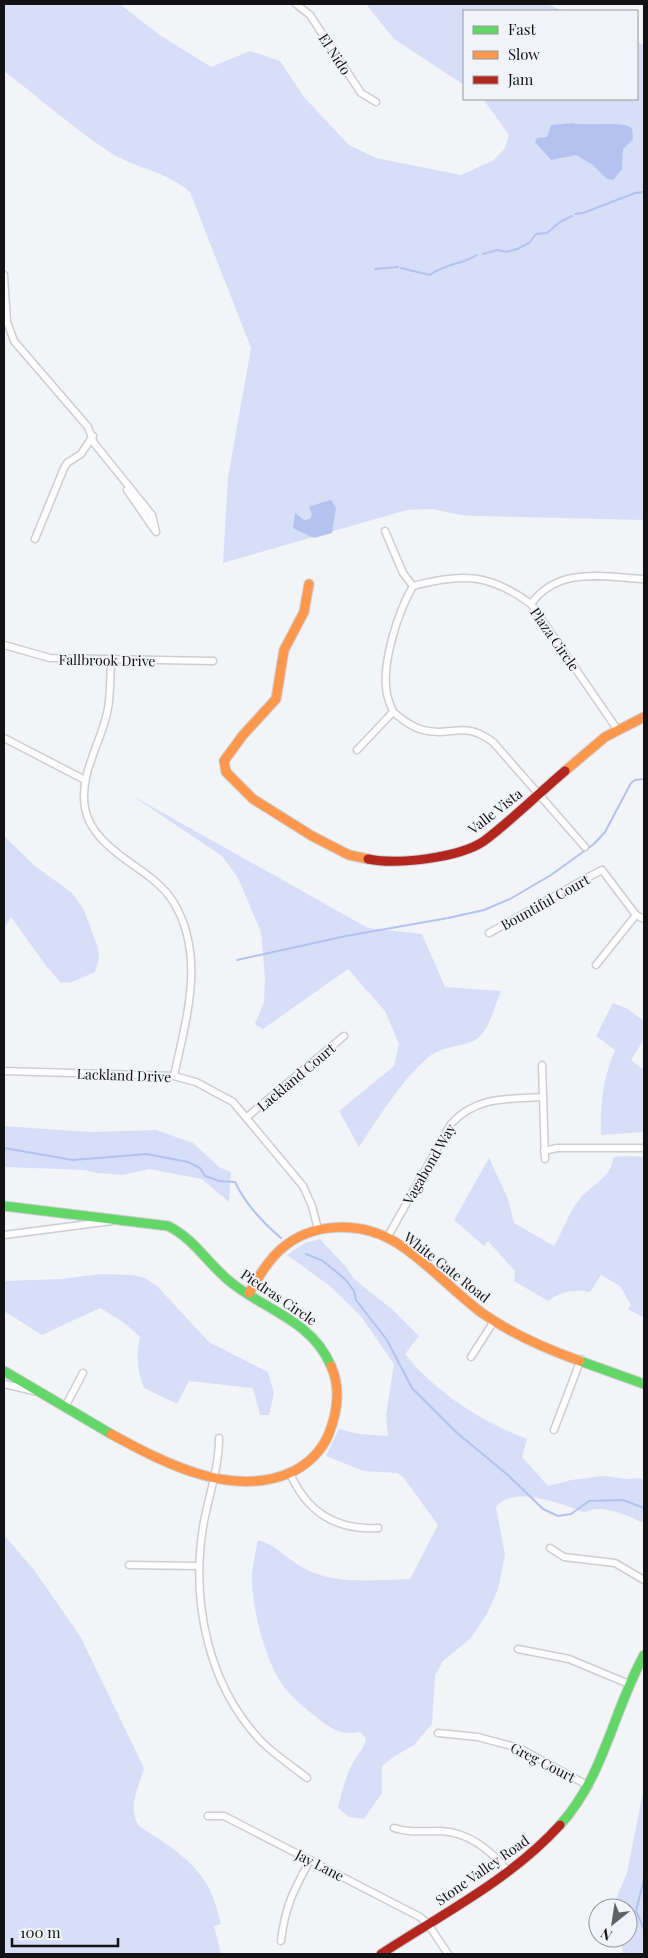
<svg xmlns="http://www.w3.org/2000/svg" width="648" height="1958" viewBox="0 0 648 1958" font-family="'Playfair Display',serif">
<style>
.green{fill:#d6dff7}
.water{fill:#b4c2ef}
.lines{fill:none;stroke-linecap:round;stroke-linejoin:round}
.stream{stroke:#b4c2ef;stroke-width:2}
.street-casing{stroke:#cdced0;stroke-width:9}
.fast-casing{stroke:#cdced0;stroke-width:11}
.slow-casing{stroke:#cdced0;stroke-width:11}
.jam-casing{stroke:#cdced0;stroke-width:11}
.street{stroke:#fdfdfe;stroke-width:6}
.fast{stroke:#63d668;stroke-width:9}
.slow{stroke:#ff974d;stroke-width:9}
.jam{stroke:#b3261e;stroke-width:9}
.labels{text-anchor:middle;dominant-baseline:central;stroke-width:4;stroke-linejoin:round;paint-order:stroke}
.street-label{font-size:14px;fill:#121214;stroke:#f1f3f8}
</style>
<rect width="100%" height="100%" fill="#f2f4f7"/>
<!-- green -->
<g class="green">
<path d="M 4,4 L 120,4 L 158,34 L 211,67 L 250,51 L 280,61 L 304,97 L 349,145 L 376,158 L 461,175 L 494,160 L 505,148 L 509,135 L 483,99 L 637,99 L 637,42 L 644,45 L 644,520 L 479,516 L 460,515 L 433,509 L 407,510 L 223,563 L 228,477 L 251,348 L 190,192 C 166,171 134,168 108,151 C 72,127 38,97 4,71 Z"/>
<path d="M 366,4 L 547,4 L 564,11 L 464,11 L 464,85 L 394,39 Z"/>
<path d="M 131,795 L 368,928 L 422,934 L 445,987 L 501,991 C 496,1003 490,1025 482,1034 C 471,1048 445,1044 430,1056 C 401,1080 380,1116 359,1147 L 339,1111 L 394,1066 L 399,1044 L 385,1011 L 348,969 L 263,1029 L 255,1024 L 264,1002 L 265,978 L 261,932 L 238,878 L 222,856 Z"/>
<path d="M 4,836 L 35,866 L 72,893 L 84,910 L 98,948 L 99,959 L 95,972 L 72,982 L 61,983 L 47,967 L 11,917 L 4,929 Z"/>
<path d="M 613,1003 L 626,1008 L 644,1021 L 644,1039 L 631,1060 L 644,1070 L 644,1130 L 643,1132 L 601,1135 C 600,1104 603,1078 615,1050 L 596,1036 Z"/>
<path d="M 4,1126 L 90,1132 L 156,1130 L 193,1143 L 219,1167 L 231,1172 L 229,1202 L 202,1179 L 149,1169 L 122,1175 L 97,1173 L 85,1170 L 4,1167 Z"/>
<path d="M 628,1156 L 644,1157 L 644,1318 L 628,1309 L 631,1305 L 620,1286 L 601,1275 L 590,1292 C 573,1289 562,1291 548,1301 L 514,1281 L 515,1271 L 488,1241 L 484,1246 L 454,1220 L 489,1158 L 508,1199 L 514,1223 L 554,1246 C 562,1232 568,1215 578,1201 C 588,1186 613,1178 613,1157 Z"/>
<path d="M 320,1239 L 346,1267 L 354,1279 L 393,1310 L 419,1336 L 405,1354 C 436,1393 481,1421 527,1439 L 522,1457 L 548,1486 L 571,1480 L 604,1476 L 626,1479 L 641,1478 L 644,1481 L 644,1523 C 630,1517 612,1508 596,1509 C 592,1509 588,1512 584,1512 C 580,1512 574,1508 570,1507 C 550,1501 512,1487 496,1507 L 505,1555 L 498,1589 L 487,1614 L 471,1638 L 443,1661 L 435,1675 L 432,1724 L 414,1745 L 395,1756 L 382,1766 L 382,1793 L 364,1819 L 349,1817 L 338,1808 C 342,1791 346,1774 355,1759 C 360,1752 364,1748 366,1738 L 360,1732 C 341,1736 329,1728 315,1716 C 302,1706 286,1692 278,1678 C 263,1651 251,1604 252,1574 C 253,1562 256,1551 258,1540 C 275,1545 283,1555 297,1564 C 328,1586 374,1580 410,1579 L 438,1525 L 403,1477 L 397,1473 L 364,1471 L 326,1456 L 339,1429 L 359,1434 L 388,1436 L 386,1415 L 394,1364 L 360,1315 L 330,1286 L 287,1255 L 305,1243 Z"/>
<path d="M 101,1274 L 133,1275 L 145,1278 L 157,1286 L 209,1342 L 268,1372 L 274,1393 L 269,1415 L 260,1415 L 253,1388 L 189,1381 L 177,1404 L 144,1388 C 137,1369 136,1357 140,1337 L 123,1322 L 100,1308 L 42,1335 L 4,1311 L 4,1281 L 61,1279 Z"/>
<path d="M 4,1535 L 34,1570 L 80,1636 L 144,1768 C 139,1786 127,1808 139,1826 C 165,1843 196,1861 210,1890 C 215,1901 218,1913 221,1924 L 214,1926 L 221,1954 L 4,1954 Z"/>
<path d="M 644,1787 L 644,1954 L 623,1954 L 621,1938 L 628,1938 L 628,1908 L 617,1908 L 616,1899 L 627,1873 Z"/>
</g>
<!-- water -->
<g class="water">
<path d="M 572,123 C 588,127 621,120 632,128 L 633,139 L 623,149 L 622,169 L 613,180 L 607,179 L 593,165 L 576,155 L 551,160 L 535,142 L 537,138 L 547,137 L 551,125 Z"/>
<path d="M 331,500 L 336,508 L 332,533 L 314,538 L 293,528 L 295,513 L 304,520 L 310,519 L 312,514 L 309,507 L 311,506 Z"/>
</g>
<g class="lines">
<!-- stream -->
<g class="stream">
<path d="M 575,214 L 583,213 L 635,193 L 644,192"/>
<path d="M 483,254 L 497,250 L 506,252 L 517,249 L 529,243 L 536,234 L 547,233 L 560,222 L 572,216"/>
<path d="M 401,268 L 430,275 C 445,263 462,265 477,255"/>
<path d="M 375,269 L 398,267"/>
<path d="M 237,960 L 346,936 L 448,918 L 484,910 L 510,899 L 551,875 L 594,844 L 605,832 L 631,783 L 635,780 L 644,779"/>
<path d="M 4,1148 L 73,1160 L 147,1154 L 188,1162 L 200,1168 L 205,1176 L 219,1181 L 235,1182 C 245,1203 262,1222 281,1238"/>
<path d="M 306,1254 L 323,1261 L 345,1279 L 354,1291 L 356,1300 L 387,1340 L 412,1388 L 456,1432 L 509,1476 L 543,1509 L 558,1516 L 571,1514 L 589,1501 L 623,1500 L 644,1508"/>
<path d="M 644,1879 L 636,1911 L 644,1929"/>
</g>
<!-- street casing -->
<g class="street-casing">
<g id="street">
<path d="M 296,4 L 310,15 L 361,93 L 376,102"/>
<path d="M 4,275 L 7,322 L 14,341 L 88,427 L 94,443 L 152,515 L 156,532"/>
<path d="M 127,490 L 154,529"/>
<path d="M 385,531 L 403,573 L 413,586"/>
<path d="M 35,539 L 64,468 L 67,463 L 81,454 L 93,436"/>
<path d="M 413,586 C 461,573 489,573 531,604 L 617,729"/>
<path d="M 531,604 C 558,566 604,577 644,579"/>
<path d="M 4,645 L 50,658 L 213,661"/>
<path d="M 111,660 C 110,677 111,697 107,713 C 100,745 79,775 85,808 C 89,832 111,849 129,862 C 145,873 164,886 174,903 C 206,957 186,1019 174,1076"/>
<path d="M 393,712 C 391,706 388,700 387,694 C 381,664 398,612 413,586"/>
<path d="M 4,738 L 85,780"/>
<path d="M 357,750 L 393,712 C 402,719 411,727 423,730 C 452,738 462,719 493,742 L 585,847"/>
<path d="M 489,933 C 527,913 563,890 602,870 L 636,915 L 644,919"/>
<path d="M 596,965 L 636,915"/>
<path d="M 542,1065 L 545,1159"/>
<path d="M 4,1071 L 174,1076 L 196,1082 L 233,1102 L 303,1186 L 312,1206 L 318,1229"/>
<path d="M 247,1117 L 344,1036"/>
<path d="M 544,1151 L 557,1148 L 644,1148"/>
<path d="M 4,1235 L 112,1221"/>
<path d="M 387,1238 L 451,1124 C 476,1096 509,1099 543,1097"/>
<path d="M 471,1357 L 494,1321"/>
<path d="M 4,1384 L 34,1391"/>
<path d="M 65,1407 L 83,1373"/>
<path d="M 554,1430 L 581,1359"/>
<path d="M 219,1438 C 219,1469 208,1497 203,1527 C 191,1602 208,1686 262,1742 C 275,1755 292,1766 307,1778"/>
<path d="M 290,1473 C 306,1511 336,1531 378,1528"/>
<path d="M 550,1548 L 564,1557 L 615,1563 L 644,1580"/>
<path d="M 129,1565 L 198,1566"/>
<path d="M 518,1649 L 569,1659 L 629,1684"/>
<path d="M 438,1733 L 478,1737 L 519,1748 L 589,1786"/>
<path d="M 208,1816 L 224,1816 L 420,1917 L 428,1924 L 448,1954"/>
<path d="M 394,1828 C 409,1833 424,1831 440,1831 C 469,1832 490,1850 508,1871"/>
<path d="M 281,1941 C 285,1906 294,1890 310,1860"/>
</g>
</g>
<!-- fast casing -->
<g class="fast-casing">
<g id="fast">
<path d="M 4,1206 L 168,1226 C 195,1239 209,1266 233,1284 C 268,1311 313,1322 331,1366"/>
<path d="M 580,1361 L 644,1384"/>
<path d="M 4,1371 L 111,1434"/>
<path d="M 560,1825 C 604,1777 613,1711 644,1655"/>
</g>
</g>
<!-- slow casing -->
<g class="slow-casing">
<g id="slow">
<path d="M 309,584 L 304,612 L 284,650 L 276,699 L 243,735 L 224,761 L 226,772 L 253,799 L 312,836 L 349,855 L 368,859"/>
<path d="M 565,771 L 605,737 L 644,717"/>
<path d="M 249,1293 C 258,1278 267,1262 280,1250 C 312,1221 361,1221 397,1243 C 428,1263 453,1291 482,1313 C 512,1334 546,1349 580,1361"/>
<path d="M 111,1434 C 164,1463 234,1500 294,1471 C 309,1463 321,1451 328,1436 C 337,1414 341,1388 331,1366"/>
</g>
</g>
<!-- jam casing -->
<g class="jam-casing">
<g id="jam">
<path d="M 368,859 C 397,865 459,858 484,841 C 512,820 538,794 565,771"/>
<path d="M 381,1954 C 442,1914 510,1880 560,1825"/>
</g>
</g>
<!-- street -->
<use href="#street" class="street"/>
<!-- fast -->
<use href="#fast" class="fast"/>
<!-- slow -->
<use href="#slow" class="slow"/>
<!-- jam -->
<use href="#jam" class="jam"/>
</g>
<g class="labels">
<!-- street labels -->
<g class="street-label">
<text transform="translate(335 54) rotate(57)">El Nido</text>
<text transform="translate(555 639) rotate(55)">Plaza Circle</text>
<text transform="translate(107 660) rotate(1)">Fallbrook Drive</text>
<text transform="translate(495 811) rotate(-38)">Valle Vista</text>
<text transform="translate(545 902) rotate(-29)">Bountiful Court</text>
<text transform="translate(124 1075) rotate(2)">Lackland Drive</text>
<text transform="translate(296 1077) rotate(-40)">Lackland Court</text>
<text transform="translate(429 1164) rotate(-60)">Vagabond Way</text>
<text transform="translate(447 1267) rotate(38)">White Gate Road</text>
<text transform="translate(279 1297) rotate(34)">Piedras Circle</text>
<text transform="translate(543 1762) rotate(27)">Greg Court</text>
<text transform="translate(320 1865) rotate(27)">Jay Lane</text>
<text transform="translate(482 1870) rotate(-35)">Stone Valley Road</text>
</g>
</g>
<!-- border -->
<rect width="648" height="1958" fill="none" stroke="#121214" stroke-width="10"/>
<!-- legend -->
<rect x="463" y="10" width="175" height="90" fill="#f1f3f8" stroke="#98999d"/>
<rect x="473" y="26" width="25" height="8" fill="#63d668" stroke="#98999d"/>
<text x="508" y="35" font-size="15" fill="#121214">Fast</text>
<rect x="473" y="51" width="25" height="8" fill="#ff974d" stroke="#98999d"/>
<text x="508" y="60" font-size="15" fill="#121214">Slow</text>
<rect x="473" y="76" width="25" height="8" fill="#b3261e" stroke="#98999d"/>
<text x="508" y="85" font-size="15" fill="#121214">Jam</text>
<!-- north arrow -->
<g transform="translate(613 1923) rotate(210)"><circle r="24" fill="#f1f3f8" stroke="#98999d"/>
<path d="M0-4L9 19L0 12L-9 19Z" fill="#606163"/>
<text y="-8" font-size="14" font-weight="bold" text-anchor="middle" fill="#121214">N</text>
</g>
<!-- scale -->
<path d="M12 1938v8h106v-8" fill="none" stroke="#121214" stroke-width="2.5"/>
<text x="20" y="1938" font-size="15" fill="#121214" stroke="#f1f3f8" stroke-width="4" paint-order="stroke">100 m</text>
</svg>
